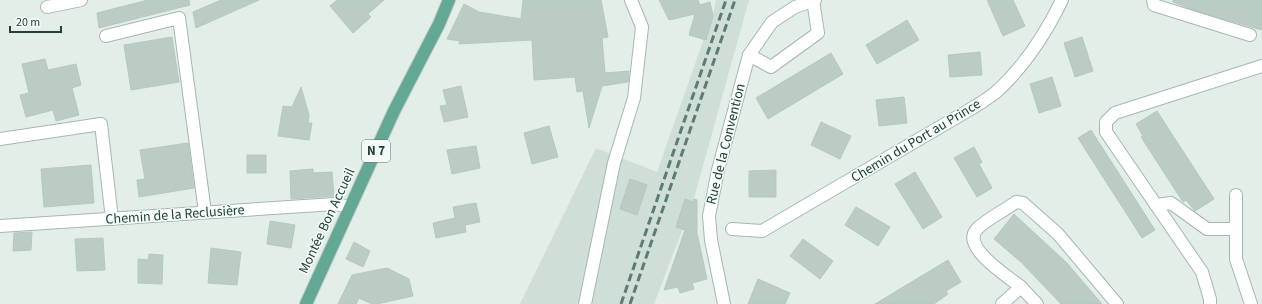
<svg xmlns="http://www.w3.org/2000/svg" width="1262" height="304" viewBox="0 0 1262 304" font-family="'Source Sans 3',sans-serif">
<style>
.built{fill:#d0ded8}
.building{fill:#baccc4;stroke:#b4c9c0}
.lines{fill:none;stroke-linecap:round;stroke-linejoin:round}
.minor-casing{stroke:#a5b7b0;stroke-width:14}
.major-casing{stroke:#c1cac7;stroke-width:14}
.minor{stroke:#fff;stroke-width:12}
.major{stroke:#62a894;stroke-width:12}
.rail{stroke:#5b7d73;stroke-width:3;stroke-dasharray:8 4;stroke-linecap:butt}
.labels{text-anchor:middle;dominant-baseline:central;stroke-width:3;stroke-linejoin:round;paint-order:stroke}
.shield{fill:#f4faf7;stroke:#607971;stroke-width:1}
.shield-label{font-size:13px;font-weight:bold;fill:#204238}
.street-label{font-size:14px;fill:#204238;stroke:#f4faf7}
</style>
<rect width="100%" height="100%" fill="#e3eee9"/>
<!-- built -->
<path class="built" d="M 716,0 L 749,0 L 693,202 L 654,304 L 520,304 L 596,148 L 657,172 L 714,10 Z"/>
<!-- building -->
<g class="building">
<path d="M 148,0 L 189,0 L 190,5 L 99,28 L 97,13 Z"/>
<path d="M 221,0 L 259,0 L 196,28 L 193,12 Z"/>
<path d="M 337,0 L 384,0 L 368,14 L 371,17 L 353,33 L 330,6 Z"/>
<path d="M 523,0 L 601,0 L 608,37 L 602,38 L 605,73 L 629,71 L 628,82 L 602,86 L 589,128 L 583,91 L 577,92 L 575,77 L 534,80 L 532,40 L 459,44 L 460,41 L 447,39 L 464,4 L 479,12 L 521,19 Z"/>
<path d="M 659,0 L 698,0 L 700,5 L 710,2 L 713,16 L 706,40 L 689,35 L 695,14 L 669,20 Z"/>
<path d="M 987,0 L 1013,0 L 1025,26 L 1003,36 Z"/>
<path d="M 1173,0 L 1262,0 L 1262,30 L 1197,11 L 1173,2 Z"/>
<path d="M 907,20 L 919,40 L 877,64 L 866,45 Z"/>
<path d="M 172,37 L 179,82 L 131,90 L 124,45 Z"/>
<path d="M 1082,37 L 1093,71 L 1075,77 L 1064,43 Z"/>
<path d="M 980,52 L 982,75 L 950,77 L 948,55 Z"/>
<path d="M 831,53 L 843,74 L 768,119 L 756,98 Z"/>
<path d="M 45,59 L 48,70 L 76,64 L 81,85 L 72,88 L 79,115 L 56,121 L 53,110 L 26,117 L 20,95 L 29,93 L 22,64 Z"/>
<path d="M 1052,77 L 1061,106 L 1039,113 L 1030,84 Z"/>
<path d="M 461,86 L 468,117 L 444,122 L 440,106 L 447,105 L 443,90 Z"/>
<path d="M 301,87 L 309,115 L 308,123 L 312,123 L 309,140 L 278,136 L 283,106 L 292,107 Z"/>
<path d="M 904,97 L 907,123 L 879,126 L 876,100 Z"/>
<path d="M 1157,111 L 1214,199 L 1195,211 L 1186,200 L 1183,202 L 1141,137 L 1143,136 L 1136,124 Z"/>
<path d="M 821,122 L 851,136 L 840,159 L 811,145 Z"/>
<path d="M 549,126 L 558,157 L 532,164 L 524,133 Z"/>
<path d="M 1091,130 L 1155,230 L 1142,238 L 1078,138 Z"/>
<path d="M 188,143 L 194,188 L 139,197 L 137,180 L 145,179 L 140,150 Z"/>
<path d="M 476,146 L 480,168 L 452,174 L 447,150 Z"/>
<path d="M 974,147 L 982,162 L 979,164 L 992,188 L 977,197 L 954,158 Z"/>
<rect x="247" y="155" width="19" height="18"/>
<path d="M 91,165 L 94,203 L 44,207 L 41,169 Z"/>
<path d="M 313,169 L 313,173 L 332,172 L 334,196 L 291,199 L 290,171 Z"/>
<path d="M 776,170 L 776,197 L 749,197 L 749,171 Z"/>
<path d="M 915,172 L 942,217 L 923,229 L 895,184 Z"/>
<path d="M 630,179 L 647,185 L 637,215 L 620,209 Z"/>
<path d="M 685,199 L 693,202 L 694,199 L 697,200 L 697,233 L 707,279 L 692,283 L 694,289 L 680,293 L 678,287 L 664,290 L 685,230 L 676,227 Z"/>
<path d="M 476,203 L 480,222 L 465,225 L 466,232 L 436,238 L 433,223 L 455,218 L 453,207 Z"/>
<path d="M 856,207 L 890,227 L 878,246 L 845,225 Z"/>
<path d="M 1014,214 L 1067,263 L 1102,304 L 1061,304 L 1021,262 L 994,239 Z"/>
<path d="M 270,221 L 295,225 L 291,248 L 267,244 Z"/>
<path d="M 32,232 L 31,250 L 13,251 L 14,233 Z"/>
<path d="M 103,238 L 105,270 L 77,271 L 75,239 Z"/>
<path d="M 803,239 L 833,261 L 820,279 L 790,256 Z"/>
<path d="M 354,242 L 370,251 L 363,267 L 346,259 Z"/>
<path d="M 211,248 L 241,252 L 237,285 L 208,283 Z"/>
<path d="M 149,254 L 163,255 L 162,284 L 138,283 L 138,259 L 148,260 Z"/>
<path d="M 948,260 L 961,282 L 946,291 L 948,294 L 934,304 L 875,304 Z"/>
<path d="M 387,268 L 409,279 L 413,296 L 377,304 L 372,304 L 359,298 L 356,304 L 338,304 L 352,275 Z"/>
<path d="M 758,279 L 790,293 L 785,304 L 748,304 Z"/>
</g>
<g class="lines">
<!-- minor casing -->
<g class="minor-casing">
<g id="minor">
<path d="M 1153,0 L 1154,5 L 1250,35"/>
<path d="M 47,7 L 81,0"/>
<path d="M 106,36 L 179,18 L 205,212"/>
<path d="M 749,55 L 771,67 L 818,33 L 813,0"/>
<path d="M 0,139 L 101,124 L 112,219"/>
<path d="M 1236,195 L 1236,259 L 1251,304"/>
<path d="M 1156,205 L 1171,203 L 1207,229 L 1236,229"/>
<path d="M 0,226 L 335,204 L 350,207"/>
<path d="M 732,229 L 762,231 L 969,110 C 978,105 987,99 995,93 C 1023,68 1046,33 1062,0"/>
<path d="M 1021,287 C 1009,277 960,247 977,229 C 988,218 1004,211 1016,202 L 1023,203 L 1058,234 L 1117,304"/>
<path d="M 585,304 L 614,163 L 634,98 L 642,27 L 631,0"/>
<path d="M 724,304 L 711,240 L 709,216 L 718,170 L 749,55 L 772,22 L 795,7 L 815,0"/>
<path d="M 1002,304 L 1021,287 L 1037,304"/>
<path d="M 1210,304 L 1210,299 L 1202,272 L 1106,132 L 1106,122 L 1115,113 L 1262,66"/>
</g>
</g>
<!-- major casing -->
<g class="major-casing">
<path id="major" d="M 306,304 L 394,111 L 439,24 L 449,0"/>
</g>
<!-- minor -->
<use href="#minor" class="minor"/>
<!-- major -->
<use href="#major" class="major"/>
<!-- rail -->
<g class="rail">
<path d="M 621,304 L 726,0"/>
<path d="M 630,304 L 735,0"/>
</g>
</g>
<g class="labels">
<!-- shield labels -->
<rect class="shield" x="362" y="140" width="28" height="22" rx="3"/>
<g class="shield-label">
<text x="376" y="151">N 7</text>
</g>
<!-- street labels -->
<g class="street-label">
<text transform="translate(916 141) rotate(-31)">Chemin du Port au Prince</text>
<text transform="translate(726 144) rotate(-76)">Rue de la Convention</text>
<text transform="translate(175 215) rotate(-4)">Chemin de la Reclusière</text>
<text transform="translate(327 221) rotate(-65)">Montée Bon Accueil</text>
</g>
</g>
<!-- scale -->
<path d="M10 26v6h51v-6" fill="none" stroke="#204238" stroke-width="2"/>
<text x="16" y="26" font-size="12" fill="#204238" stroke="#f4faf7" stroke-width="3" paint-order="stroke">20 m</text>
</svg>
